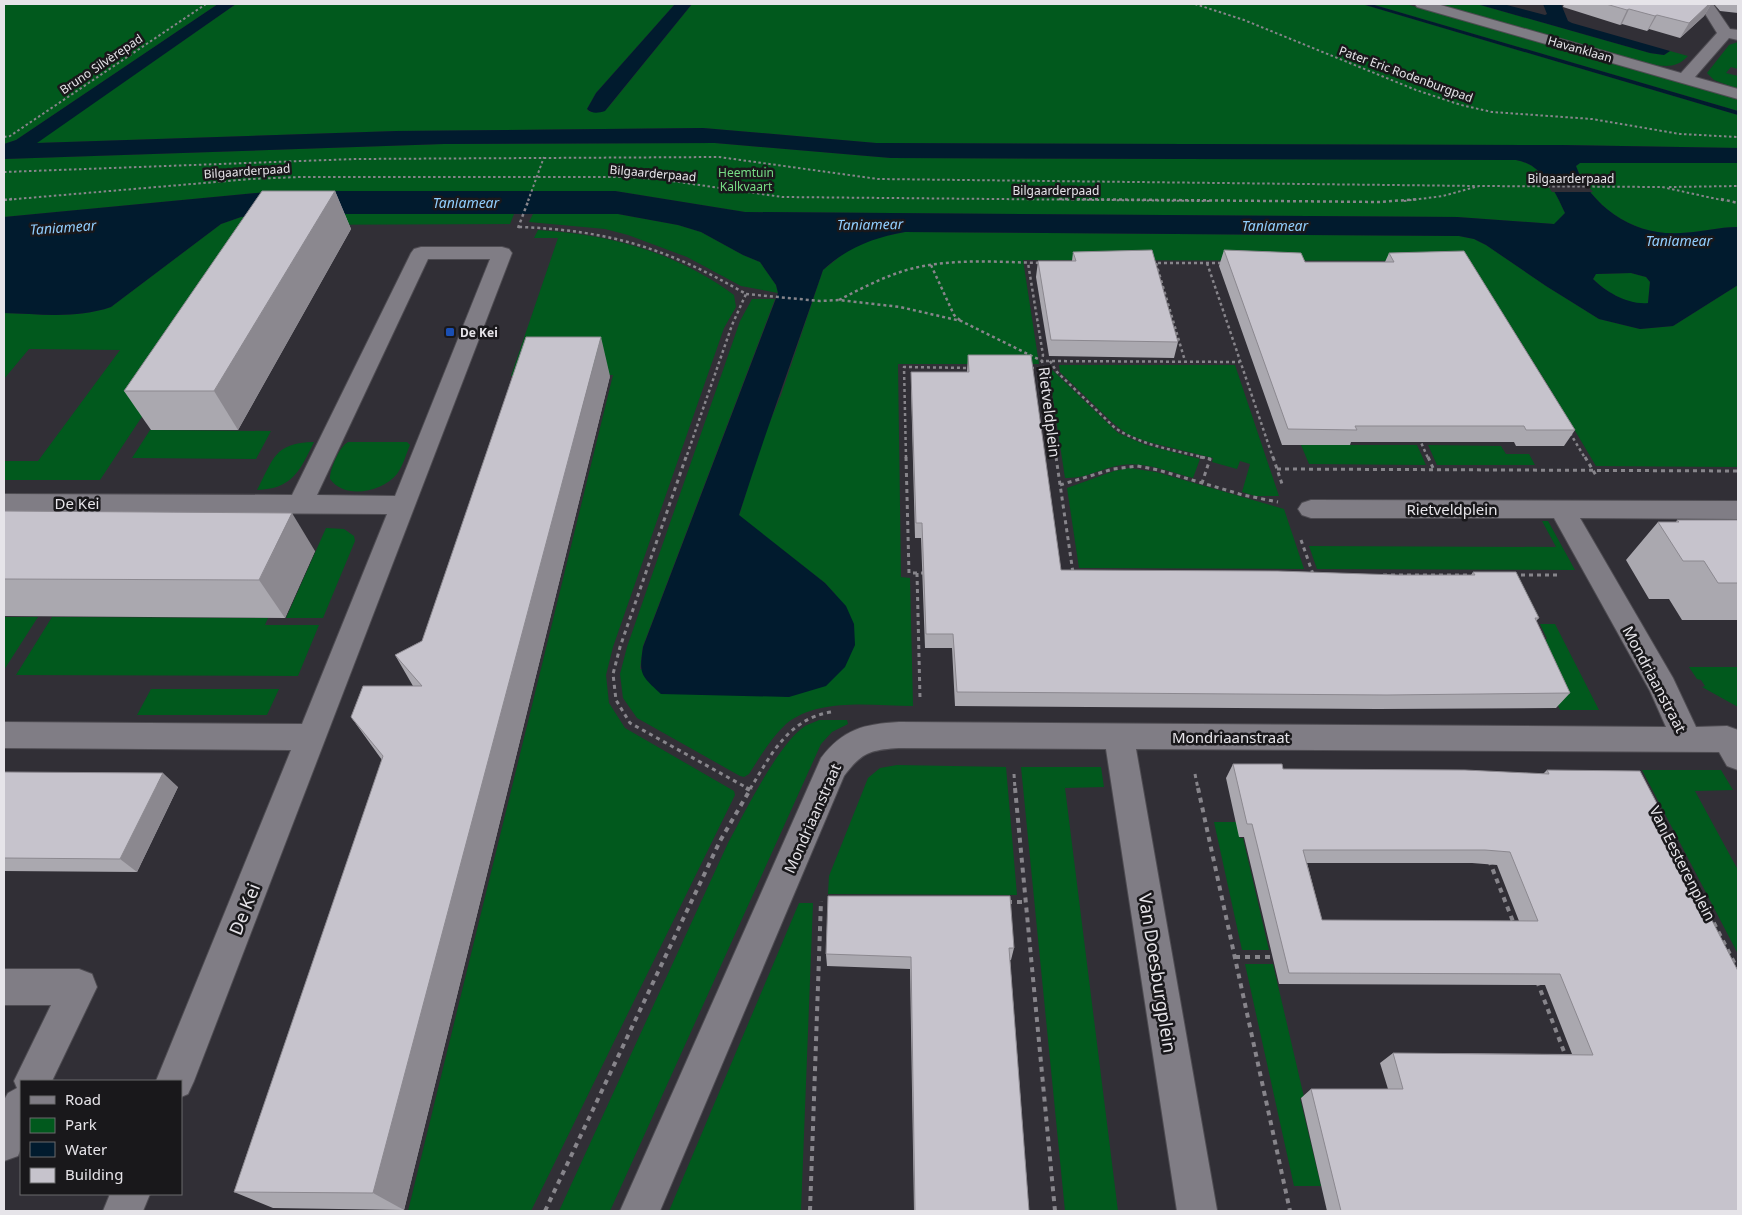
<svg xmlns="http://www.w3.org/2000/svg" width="1742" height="1215" viewBox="0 0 1742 1215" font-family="'Noto Sans',sans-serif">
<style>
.green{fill:#01591d}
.water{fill:#011b2e;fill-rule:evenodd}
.pier{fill:#312f36}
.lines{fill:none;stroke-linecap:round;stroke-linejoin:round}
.minor-casing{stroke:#4e4c52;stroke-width:2}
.path-far3{stroke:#87858b;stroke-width:2;stroke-dasharray:2.5 2.5;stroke-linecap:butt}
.path-far2{stroke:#87858b;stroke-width:2.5;stroke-dasharray:3 3;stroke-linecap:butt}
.path-far1{stroke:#87858b;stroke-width:3;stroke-dasharray:4 4;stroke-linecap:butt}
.path{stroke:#87858b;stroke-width:4;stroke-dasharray:5 5;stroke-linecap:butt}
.minor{fill:#807d85;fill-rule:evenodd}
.wall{fill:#aaa8af;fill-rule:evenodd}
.shaded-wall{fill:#8b888f}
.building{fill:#c6c3cc;stroke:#8b888f;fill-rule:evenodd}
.transit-dot{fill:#1a4fb4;stroke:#19181b;stroke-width:2}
.labels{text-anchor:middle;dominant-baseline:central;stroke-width:5;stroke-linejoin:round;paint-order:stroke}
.far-street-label{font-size:12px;fill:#e6e4e9;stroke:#19181b}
.far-park-label{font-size:12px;fill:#77dc85;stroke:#19181b}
.far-poi-label{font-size:12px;font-weight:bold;fill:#e6e4e9;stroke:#19181b;text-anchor:start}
.far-water-label{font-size:14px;font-style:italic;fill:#91cefe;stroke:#19181b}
.street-label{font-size:15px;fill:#e6e4e9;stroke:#19181b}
.near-street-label{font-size:18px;fill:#e6e4e9;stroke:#19181b}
</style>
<rect width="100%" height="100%" fill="#312f36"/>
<!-- green -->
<g class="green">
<path d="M 4,4 L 218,4 L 16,140 L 4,144 Z"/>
<path d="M 236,4 L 675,4 L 596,93 L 587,109 L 590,112 L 607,109 L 692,4 L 1362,4 L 1738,115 L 1738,148 L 1562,145 L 876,143 L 703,128 L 397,131 L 36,143 Z"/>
<path d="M 1371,4 L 1406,4 L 1738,99 L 1738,111 Z"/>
<path d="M 1438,4 L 1477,4 L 1650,53 L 1664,55 L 1670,51 L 1688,56 C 1677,68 1666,67 1651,64 Z"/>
<path d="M 1738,42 L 1738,69 L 1731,67 L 1726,73 L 1738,76 L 1738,89 L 1714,80 L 1707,73 L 1729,45 Z"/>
<path d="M 715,143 L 891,158 L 1516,160 C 1542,164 1555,191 1565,213 L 1555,224 L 1457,217 L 745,212 L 615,191 L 278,191 L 4,217 L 4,159 L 443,144 Z"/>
<path d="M 1580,163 L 1738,163 L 1738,227 C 1719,227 1701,232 1681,233 C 1637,237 1591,208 1576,166 Z"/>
<path d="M 264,214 L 514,214 L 510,224 L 269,225 L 100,480 L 4,480 L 4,461 L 38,461 L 120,350 L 29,349 L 4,379 L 4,313 C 40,314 76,319 111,307 L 221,224 L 241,217 Z"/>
<path d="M 533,214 L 618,214 L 678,225 L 701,232 L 743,255 L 760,262 L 776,285 L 778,293 L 741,286 L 687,257 L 628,235 L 605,229 L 529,222 Z"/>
<path d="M 538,230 C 609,234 676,252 734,295 L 736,307 L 724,328 L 613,647 L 606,675 L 609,703 L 625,728 L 734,791 L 735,795 L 531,1211 L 408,1211 L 613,375 L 511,376 L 558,238 L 534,238 Z"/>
<path d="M 905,232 L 1459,236 L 1474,239 L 1486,245 L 1546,286 L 1599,319 L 1640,329 L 1673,326 L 1738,285 L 1738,467 L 1596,466 L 1549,387 L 1470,261 L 1023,260 L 1039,364 L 898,364 L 901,577 L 910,578 L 913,706 C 873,706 819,697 786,724 C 771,738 760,757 749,774 L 744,777 L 740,776 L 637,718 L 623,698 L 620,674 L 627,647 L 740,321 L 752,299 L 775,299 L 643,646 L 640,669 L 789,697 L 835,594 L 825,583 L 739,516 L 761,443 L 781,395 L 823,270 L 848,250 L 876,238 Z"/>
<path d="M 1631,273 L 1646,277 L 1650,282 L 1648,304 C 1628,305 1606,292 1593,279 L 1596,274 Z"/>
<path d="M 1059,365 L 1235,365 L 1279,496 L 1255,496 L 1242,492 L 1250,464 L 1240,461 L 1237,469 L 1212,462 L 1213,458 L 1148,442 L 1127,434 L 1113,423 L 1060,372 Z"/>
<path d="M 1048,366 L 1118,433 L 1146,445 L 1200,459 L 1193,478 C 1170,472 1145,461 1121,465 C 1101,468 1086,479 1065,478 Z"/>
<path d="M 150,430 L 271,431 L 256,459 L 132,458 Z"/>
<path d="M 314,442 C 300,471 292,489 257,490 C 274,458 274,443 314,442 Z"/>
<path d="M 348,442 L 407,442 L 410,445 C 406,454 403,466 397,474 C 382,492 345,500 330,479 C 330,469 339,447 348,442 Z"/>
<path d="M 1301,445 L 1417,445 L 1426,465 L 1309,464 Z"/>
<path d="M 1428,445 L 1501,446 L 1506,454 L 1529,454 L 1535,465 L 1437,465 Z"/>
<path d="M 1129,468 L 1156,472 L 1284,509 L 1304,569 L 1079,568 L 1067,488 L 1114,471 Z"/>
<path d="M 1542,521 L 1548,521 L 1575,570 L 1317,569 L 1309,546 L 1556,547 Z"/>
<path d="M 326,528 L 344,529 L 354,536 L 355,541 L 323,618 L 286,618 Z"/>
<path d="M 4,617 L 38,617 L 4,670 Z"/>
<path d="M 52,617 L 268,618 L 265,625 L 319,625 L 298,676 L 16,675 Z"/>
<path d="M 1540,624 L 1555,624 L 1599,710 L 1560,710 L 1526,638 L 1547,639 Z"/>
<path d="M 1689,667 L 1738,667 L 1738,707 L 1702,687 L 1705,686 L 1701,680 L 1697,679 Z"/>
<path d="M 151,689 L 279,689 L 267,715 L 137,715 Z"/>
<path d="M 819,720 L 847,720 L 848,724 L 832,732 L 821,744 L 610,1211 L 559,1211 L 728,843 C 744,814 778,744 805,726 C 809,724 815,722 819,720 Z"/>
<path d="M 897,765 L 1006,767 L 1017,895 L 828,894 L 829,876 L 868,778 L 880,768 Z"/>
<path d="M 1021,767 L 1101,767 L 1104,787 L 1065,788 L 1118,1211 L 1065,1211 Z"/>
<path d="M 1642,770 L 1721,770 L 1733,790 L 1695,791 L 1738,870 L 1738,954 Z"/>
<path d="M 1214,822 L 1236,822 L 1240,838 L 1243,838 L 1269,950 L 1242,950 Z"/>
<path d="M 799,903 L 813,903 L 801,1211 L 669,1211 Z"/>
<path d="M 1245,964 L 1273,964 L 1304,1097 L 1300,1098 L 1321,1186 L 1294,1186 Z"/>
</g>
<!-- water -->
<g class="water">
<path d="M 218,4 L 236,4 L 37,143 L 397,131 L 703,128 L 876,143 L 1562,145 L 1738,148 L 1738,163 L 1580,163 L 1576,166 C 1591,208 1637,237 1681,233 C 1701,232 1719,227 1738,227 L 1738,285 L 1673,326 L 1640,329 L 1599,319 L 1546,286 L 1486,245 L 1474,239 L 1459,236 L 905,232 C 873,238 848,247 823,270 C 795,352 765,433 739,515 L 825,583 L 846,606 L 854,624 L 855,645 L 845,667 L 826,686 L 789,697 L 661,694 C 640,675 639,674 643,647 L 778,293 L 776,285 L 760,262 L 743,255 L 701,232 L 678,225 L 618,214 L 264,214 L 241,217 L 221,224 L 111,307 C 76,319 40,314 4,313 L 4,217 L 278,191 L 615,191 L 745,212 L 1457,217 L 1554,224 L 1565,213 C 1555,191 1542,164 1516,160 L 891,158 L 715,143 L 443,144 L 4,159 L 4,144 L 16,140 ZM 1631,273 L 1646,277 L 1650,282 L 1648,303 C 1628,305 1606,292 1593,279 L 1596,274 Z"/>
<path d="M 675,4 L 692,4 L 605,111 C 598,113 592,114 587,109 L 596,93 Z"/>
<path d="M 1362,4 L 1371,4 L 1738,111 L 1738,115 Z"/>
<path d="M 1477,4 L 1503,4 L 1545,15 L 1547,14 L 1543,4 L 1561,4 L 1568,21 L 1572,23 L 1670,51 L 1664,55 L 1650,53 Z"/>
</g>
<!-- pier -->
<path class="pier" d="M 1545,182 L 1585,182 L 1593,192 L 1552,192 Z"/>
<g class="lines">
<!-- minor casing -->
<g class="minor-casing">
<g id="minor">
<path d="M 1415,4 L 1437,4 L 1681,73 L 1717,33 L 1699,4 L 1713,4 L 1730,29 L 1738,30 L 1738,40 L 1729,38 L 1695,77 L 1738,89 L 1738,99 L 1417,7 Z"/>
<path d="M 421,247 L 502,247 L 509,249 L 512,253 L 194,1081 L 188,1094 L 181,1097 L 181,1081 L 156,1081 L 291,750 L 4,748 L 4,722 L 302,724 L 387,514 L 4,512 L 4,494 L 292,495 L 411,253 L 414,249 ZM 428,259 L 490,259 L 395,496 L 317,495 Z"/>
<path d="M 1311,500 L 1738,501 L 1738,519 L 1580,518 L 1673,678 L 1696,727 L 1727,726 L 1738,730 L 1738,770 L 1727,766 L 1719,752 L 1136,749 L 1217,1210 L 1177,1211 L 1106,749 L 899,748 C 870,750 862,752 844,776 L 660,1211 L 620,1211 L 821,758 C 843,729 864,724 899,722 L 1666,727 L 1650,691 L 1554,518 L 1311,518 L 1302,515 L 1298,509 L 1302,503 Z"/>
<path d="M 4,969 L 79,969 L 92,974 L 97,987 L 52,1081 L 21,1081 L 21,1148 L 18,1156 L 4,1161 L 4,1100 L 8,1093 L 17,1088 L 14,1081 L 51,1005 L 4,1005 Z"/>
<path d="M 110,1194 L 150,1194 L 143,1211 L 103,1211 Z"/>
</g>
</g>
<!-- path-far3 -->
<g class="path-far3">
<path d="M 830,4 L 901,4"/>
<path d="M 1195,4 L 1244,20 L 1416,90 L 1461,105 L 1492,112 L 1592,119 L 1680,134 L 1738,137"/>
<path d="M 4,137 L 10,136 L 206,4"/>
<path d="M 4,172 L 355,159 L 719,157 L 878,179 L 1476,186"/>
<path d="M 1669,187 L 1738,186"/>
<path d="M 4,200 L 251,179 L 299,177 L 622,177 L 658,179 L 782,197 L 1209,201"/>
<path d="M 528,201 L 544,157"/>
<path d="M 1404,201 L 1443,196 L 1479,186 L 1662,187 L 1726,201"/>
</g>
<!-- path-far2 -->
<g class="path-far2">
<path d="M 1059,199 L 1380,202 L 1419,199"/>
<path d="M 1721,199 L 1738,203"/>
<path d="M 4,200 L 12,199"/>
<path d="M 519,227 C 609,230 669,249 746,294 L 732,325 L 686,458"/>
<path d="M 518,228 L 529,199"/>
<path d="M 1152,263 L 1224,263"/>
<path d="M 1156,263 L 1185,361"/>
<path d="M 1207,263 L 1273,458"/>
<path d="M 931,265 L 954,315 L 961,321"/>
<path d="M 746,294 L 820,301 L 839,300 L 900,307 L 961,321 L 1042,361 L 1043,355 L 1028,263"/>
<path d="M 839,300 C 862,288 885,276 910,269 C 952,258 998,262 1041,263"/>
<path d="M 1050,361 L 1057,372 L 1115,428 C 1143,446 1174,450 1206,458"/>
<path d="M 1031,368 L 1043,368"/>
<path d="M 1570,433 L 1585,458"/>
<path d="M 1419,438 L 1428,458"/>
<path d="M 906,458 L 904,367 L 970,368"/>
<path d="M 1056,458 L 1042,361 L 1240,362"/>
</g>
<!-- path-far1 -->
<g class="path-far1">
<path d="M 686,457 L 620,647 L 613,674 L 616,700 L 630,723 L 749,789"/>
<path d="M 906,457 L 909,573 L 925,573"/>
<path d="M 1056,457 L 1073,573"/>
<path d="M 1200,457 L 1210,459 L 1202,483"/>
<path d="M 1273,457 L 1283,487"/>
<path d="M 1428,457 L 1434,470"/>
<path d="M 1585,457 L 1597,477"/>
<path d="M 1277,469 L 1738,471"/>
<path d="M 1060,485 L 1113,469 L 1137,466 L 1158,470 L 1243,495 L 1278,502"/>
<path d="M 1301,540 L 1313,574"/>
<path d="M 917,573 L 920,698"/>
<path d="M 1383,575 L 1470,575"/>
<path d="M 1513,575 L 1557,575"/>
<path d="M 1014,774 L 1015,789"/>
<path d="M 1195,774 L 1198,789"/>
<path d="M 750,789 C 771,755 788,719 831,712"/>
</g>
<!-- path -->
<g class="path">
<path d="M 746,788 L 750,790"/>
<path d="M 1015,788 L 1055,1211"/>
<path d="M 1198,788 L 1290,1211"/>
<path d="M 1659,816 L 1738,970"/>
<path d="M 1489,860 L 1514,924"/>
<path d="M 1007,902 L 1026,902"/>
<path d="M 1235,957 L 1277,957"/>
<path d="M 1537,981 L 1566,1057"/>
<path d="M 545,1211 L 720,841 L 751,788"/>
<path d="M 810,1211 L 821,901"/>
</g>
<!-- minor -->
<use href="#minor" class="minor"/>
</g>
<!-- wall -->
<g class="wall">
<path d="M 1564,4 L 1711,4 L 1704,16 L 1680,38 L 1649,29 L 1647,31 L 1622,24 L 1620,25 L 1563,7 Z"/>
<path d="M 1714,4 L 1738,4 L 1738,13 L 1720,11 Z"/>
<path d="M 335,191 L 351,229 L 238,430 L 151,430 L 124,391 Z"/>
<path d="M 1224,250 L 1305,262 L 1385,262 L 1389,253 L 1575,430 L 1564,446 L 1516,446 L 1514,442 L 1351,442 L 1350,445 L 1282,445 L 1219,266 Z"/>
<path d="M 1073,252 L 1178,342 L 1174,358 L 1049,356 L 1036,277 L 1038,261 L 1072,261 Z"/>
<path d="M 968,355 L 1061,570 L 1398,575 L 1471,575 L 1473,572 L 1539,618 L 1536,621 L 1570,693 L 1556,708 L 1377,709 L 955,706 L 952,648 L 925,648 L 921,538 L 915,538 L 911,388 L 911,372 L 967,372 Z"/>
<path d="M 610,376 L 404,1210 L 273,1208 L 234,1192 L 382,760 L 351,717 L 413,686 L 395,655 L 422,641 Z"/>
<path d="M 4,511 L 315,551 L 285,618 L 4,616 Z"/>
<path d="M 1677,520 L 1738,520 L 1738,620 L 1682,620 L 1669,599 L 1649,599 L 1626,560 L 1658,522 L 1676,522 Z"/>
<path d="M 1233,764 L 1283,769 L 1543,774 L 1547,770 L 1663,815 L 1660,818 L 1738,1211 L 1327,1211 L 1301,1098 L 1311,1089 L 1388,1089 L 1380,1063 L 1393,1053 L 1572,1054 L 1545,985 L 1279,984 L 1244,837 L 1239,837 L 1226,778 ZM 1307,863 L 1472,863 L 1497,865 L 1519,921 L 1322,920 Z"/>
<path d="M 4,772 L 178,787 L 137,872 L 4,871 Z"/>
<path d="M 1014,948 L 1011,960 L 1010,960 L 1029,1211 L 914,1211 L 910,969 L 827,966 L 826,954 Z"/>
</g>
<!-- shaded-wall -->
<g class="shaded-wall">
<path d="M 1709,4 L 1711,4 L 1704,16 L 1680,38 L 1689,23 Z"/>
<path d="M 1629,9 L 1622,24 L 1620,25 L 1627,10 Z"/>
<path d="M 1657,15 L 1649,29 L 1647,31 L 1655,16 Z"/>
<path d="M 335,191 L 351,229 L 238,430 L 214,391 Z"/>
<path d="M 601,337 L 610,376 L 404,1210 L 373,1193 Z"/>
<path d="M 292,513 L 315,551 L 285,618 L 259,580 Z"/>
<path d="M 163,773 L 178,787 L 137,872 L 120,859 Z"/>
</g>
<!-- building -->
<g class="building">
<path d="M 1606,4 L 1709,4 L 1689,23 L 1657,15 L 1655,16 L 1629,9 L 1627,10 Z"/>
<path d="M 262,191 L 335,191 L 214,391 L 124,391 Z"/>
<path d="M 1152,250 L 1178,342 L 1051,340 L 1038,261 L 1076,261 L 1073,252 Z"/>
<path d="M 1224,250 L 1301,253 L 1305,262 L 1394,262 L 1389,253 L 1464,251 L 1575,430 L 1526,430 L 1524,426 L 1355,426 L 1357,430 L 1288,429 Z"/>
<path d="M 526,337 L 601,337 L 373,1193 L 234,1192 L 383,756 L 351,717 L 363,686 L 422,686 L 395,655 L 422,641 Z"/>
<path d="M 968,355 L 1031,355 L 1061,570 L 1278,571 L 1398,575 L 1475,575 L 1473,572 L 1516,572 L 1539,618 L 1535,618 L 1570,693 L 1387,695 L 957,692 L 953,634 L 926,634 L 922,523 L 916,523 L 911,372 L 969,372 Z"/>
<path d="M 4,511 L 292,513 L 259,580 L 4,579 Z"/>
<path d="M 1677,520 L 1738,520 L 1738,583 L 1718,583 L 1704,561 L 1683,561 L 1658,522 L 1679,522 Z"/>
<path d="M 1233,764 L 1282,764 L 1283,769 L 1465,770 L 1549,774 L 1547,770 L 1640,771 L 1663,815 L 1658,815 L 1738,971 L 1738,1211 L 1341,1211 L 1311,1089 L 1403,1089 L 1393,1053 L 1593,1055 L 1560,974 L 1289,973 L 1252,824 L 1247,824 ZM 1303,850 L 1485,850 L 1510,852 L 1538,921 L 1322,920 Z"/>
<path d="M 4,772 L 163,773 L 120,859 L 4,858 Z"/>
<path d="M 828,896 L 1010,896 L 1014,948 L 1009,948 L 1029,1211 L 915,1211 L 911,957 L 826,954 Z"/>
</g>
<!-- markers -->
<rect class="transit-dot" x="445" y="327" width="10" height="10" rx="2.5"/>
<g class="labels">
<!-- far-street labels -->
<g class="far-street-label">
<text transform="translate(1580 49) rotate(16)">Havanklaan</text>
<text transform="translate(101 64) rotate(-34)">Bruno Silvèrepad</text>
<text transform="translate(1406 74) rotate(20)">Pater Eric Rodenburgpad</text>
<text transform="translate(247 171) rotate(-4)">Bilgaarderpaad</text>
<text transform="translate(653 173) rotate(5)">Bilgaarderpaad</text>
<text x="1571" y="178">Bilgaarderpaad</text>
<text x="1056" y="190">Bilgaarderpaad</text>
</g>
<!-- far-park labels -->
<g class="far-park-label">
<text x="746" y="172">Heemtuin<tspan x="746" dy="14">Kalkvaart</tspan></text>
</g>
<!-- far-poi labels -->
<g class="far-poi-label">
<text x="460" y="332">De Kei</text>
</g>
<!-- far-water labels -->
<g class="far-water-label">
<text x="466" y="202">Taniamear</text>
<text transform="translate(870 224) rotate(-1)">Taniamear</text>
<text x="1275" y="225">Taniamear</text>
<text transform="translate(63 227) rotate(-4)">Taniamear</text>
<text x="1679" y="240">Taniamear</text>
</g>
<!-- street labels -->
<g class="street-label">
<text transform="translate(1050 412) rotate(83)">Rietveldplein</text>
<text x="77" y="503">De Kei</text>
<text x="1452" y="509">Rietveldplein</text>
<text transform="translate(1655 679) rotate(62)">Mondriaanstraat</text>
<text x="1231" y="737">Mondriaanstraat</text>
<text transform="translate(812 818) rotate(-66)">Mondriaanstraat</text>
<text transform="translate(1683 863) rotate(63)">Van Eesterenplein</text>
</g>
<!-- near-street labels -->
<g class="near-street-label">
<text transform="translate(244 909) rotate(-68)">De Kei</text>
<text transform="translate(1158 973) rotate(81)">Van Doesburgplein</text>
</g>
</g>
<!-- border -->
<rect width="1742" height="1215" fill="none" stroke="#e6e4e9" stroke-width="10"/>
<!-- legend -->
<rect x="20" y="1080" width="162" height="115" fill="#19181b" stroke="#6b6a6d"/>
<rect x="30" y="1096" width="25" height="8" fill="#807d85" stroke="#6b6a6d"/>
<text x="65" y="1105" font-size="15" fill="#e6e4e9">Road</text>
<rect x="30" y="1118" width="25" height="15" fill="#01591d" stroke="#6b6a6d"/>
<text x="65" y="1130" font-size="15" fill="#e6e4e9">Park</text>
<rect x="30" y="1142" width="25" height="15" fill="#011b2e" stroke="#6b6a6d"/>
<text x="65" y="1155" font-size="15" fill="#e6e4e9">Water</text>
<rect x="30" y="1168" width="25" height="15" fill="#c6c3cc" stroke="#6b6a6d"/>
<text x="65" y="1180" font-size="15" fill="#e6e4e9">Building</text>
</svg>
